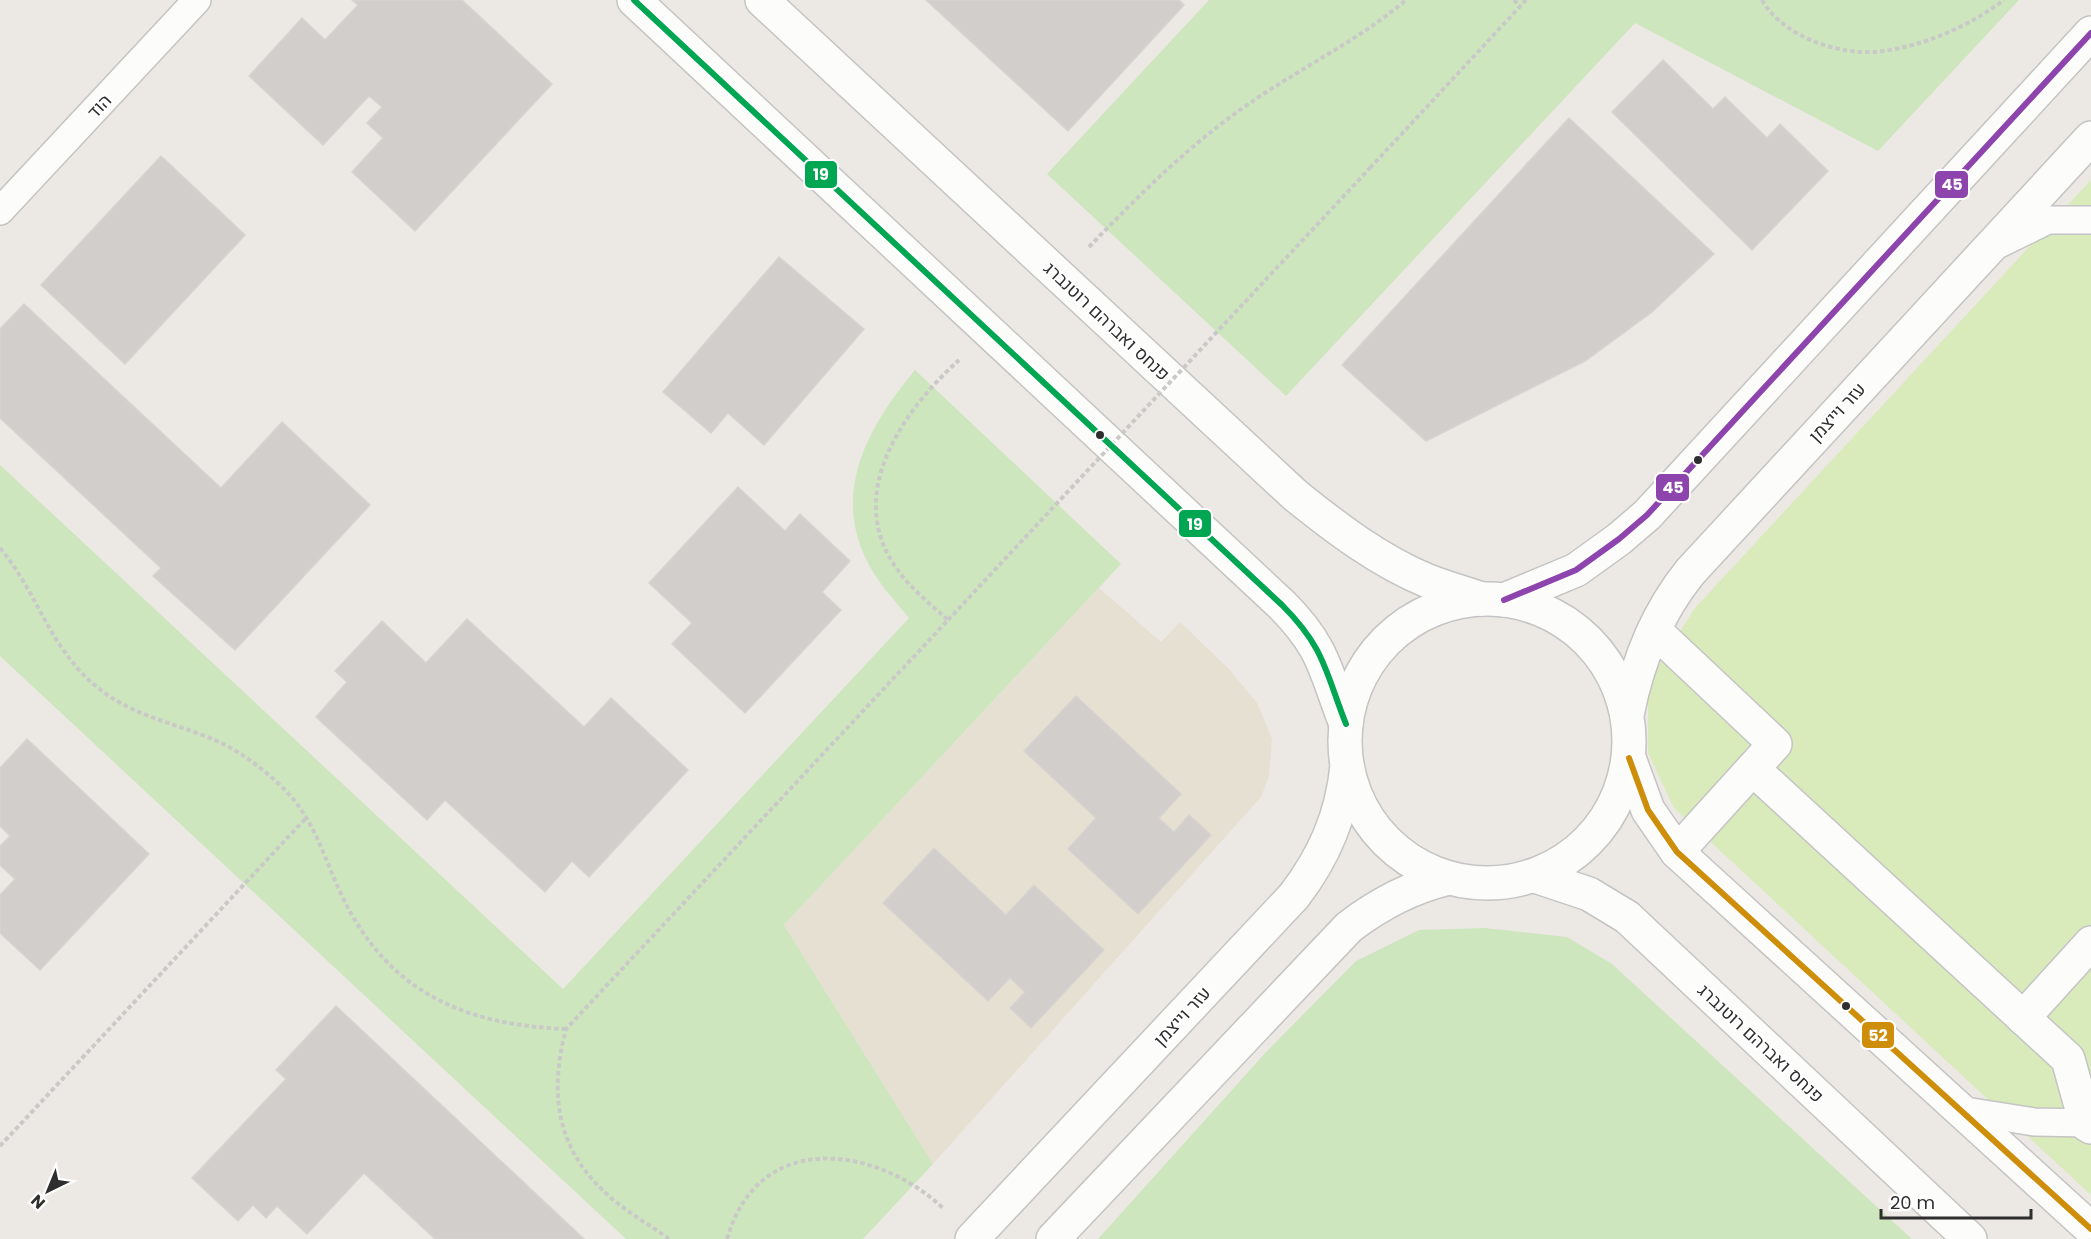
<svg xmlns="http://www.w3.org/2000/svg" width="2091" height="1239" viewBox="0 0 2091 1239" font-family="Poppins,Heebo,sans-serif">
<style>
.education{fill:#e6e0d3}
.green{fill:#cee6be}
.pitch{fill:#d9eabb}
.building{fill:#d1cecb;stroke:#d7d4d0;stroke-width:1.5}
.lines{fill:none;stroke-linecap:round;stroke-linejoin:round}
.service-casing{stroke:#c5c4c5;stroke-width:30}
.pedestrian-casing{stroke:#c5c4c5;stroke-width:36}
.minor-casing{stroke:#c5c4c5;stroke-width:36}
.secondary-casing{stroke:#c5c4c5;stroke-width:36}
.path{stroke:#c9c9c8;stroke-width:4;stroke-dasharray:4.5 3;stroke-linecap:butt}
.service{stroke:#fcfcfb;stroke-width:27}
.pedestrian{stroke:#fcfcfb;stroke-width:33}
.minor{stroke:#fcfcfb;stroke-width:33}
.secondary{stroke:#fcfcfb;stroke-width:33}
.path-bridge{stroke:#c9c9c8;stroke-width:4;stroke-dasharray:4.5 3;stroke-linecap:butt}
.bus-1-casing{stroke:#fff;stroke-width:10}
.bus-2-casing{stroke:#fff;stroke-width:10}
.bus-3-casing{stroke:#fff;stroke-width:10}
.bus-1{stroke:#00a651;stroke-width:6}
.bus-2{stroke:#8e44ad;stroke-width:6}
.bus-3{stroke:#cf8e09;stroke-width:6}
.bus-dot{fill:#2e2e2e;stroke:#fff;stroke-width:2}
.labels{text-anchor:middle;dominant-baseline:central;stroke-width:4.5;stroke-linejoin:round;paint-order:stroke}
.street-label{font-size:18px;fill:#2e2e2e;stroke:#fff}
.line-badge{stroke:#fff;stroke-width:2}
.badge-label{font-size:16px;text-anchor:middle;font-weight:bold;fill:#fff}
</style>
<rect width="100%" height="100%" fill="#ece8e4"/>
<!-- education -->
<path class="education" d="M 1099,588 L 1161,642 L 1180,622 L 1229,669 L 1257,703 L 1272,739 L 1269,776 L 1261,797 L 933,1164 L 784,925 Z"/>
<!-- green -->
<g class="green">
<path d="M 1209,0 L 2019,0 L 1878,151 L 1635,23 L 1286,396 L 1047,174 Z"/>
<path d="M 915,370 L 1121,564 L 784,925 L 933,1164 L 863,1239 L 626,1239 L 0,656 L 0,465 L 563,989 L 909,618 C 898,604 885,591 875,575 C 827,500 865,430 915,370 Z"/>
<path d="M 1485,928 L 1567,937 L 1612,964 L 1912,1239 L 1098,1239 L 1267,1051 L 1356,961 L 1419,930 Z"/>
</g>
<!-- pitch -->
<path class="pitch" d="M 2091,180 L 2091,1195 L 1674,808 L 1648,753 L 1648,681 L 1695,608 Z"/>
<!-- building -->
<g class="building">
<path d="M 352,0 L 462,0 L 552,84 L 415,231 L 352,172 L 383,138 L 367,123 L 382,107 L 369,96 L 323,145 L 249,76 L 302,18 L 325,40 L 358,5 Z"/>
<path d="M 926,0 L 1179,0 L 1184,5 L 1068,131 Z"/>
<path d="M 1663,60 L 1713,109 L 1725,97 L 1767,138 L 1780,124 L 1828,171 L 1752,250 L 1612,112 Z"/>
<path d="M 1569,118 L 1714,254 L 1652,312 L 1585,361 L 1426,441 L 1342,365 Z"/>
<path d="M 161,156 L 245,235 L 125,364 L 41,285 Z"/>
<path d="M 779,257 L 864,329 L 764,445 L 728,413 L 711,433 L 663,392 Z"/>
<path d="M 24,304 L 221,488 L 282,422 L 370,505 L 235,650 L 153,576 L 161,568 L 0,418 L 0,329 Z"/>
<path d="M 738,487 L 785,531 L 800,514 L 850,561 L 822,592 L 841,610 L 745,713 L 672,644 L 692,623 L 649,583 Z"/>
<path d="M 467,619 L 584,727 L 611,698 L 688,770 L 589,877 L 572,861 L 545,892 L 445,800 L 427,820 L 316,717 L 347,682 L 335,671 L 382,621 L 426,663 Z"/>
<path d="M 1076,696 L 1181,794 L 1159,818 L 1174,832 L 1189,815 L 1211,835 L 1138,914 L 1068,849 L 1096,818 L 1024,751 Z"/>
<path d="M 27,739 L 149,854 L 40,970 L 0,933 L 0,895 L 15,879 L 0,865 L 0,846 L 10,836 L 0,826 L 0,768 Z"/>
<path d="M 934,848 L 1006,915 L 1034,885 L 1104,950 L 1031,1028 L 1010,1008 L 1025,992 L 1010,978 L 988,1001 L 883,903 Z"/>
<path d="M 336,1006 L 584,1239 L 435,1239 L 364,1173 L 307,1234 L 277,1206 L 266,1218 L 253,1205 L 238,1221 L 192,1178 L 286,1079 L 276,1070 Z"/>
</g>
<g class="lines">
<!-- service casing -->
<g class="service-casing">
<g id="service">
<path d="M 0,211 L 197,0"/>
<path d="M 1997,245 L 2048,220 L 2091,220"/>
<path d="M 1959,1110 L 2034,1122 L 2091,1123"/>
</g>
</g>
<!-- pedestrian casing -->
<g class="pedestrian-casing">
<g id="pedestrian">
<path d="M 1654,630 L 1775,744 L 1677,852"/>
<path d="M 1753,769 L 2068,1059 L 2086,1124 L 2091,1127"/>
<path d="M 2023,1018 L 2091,943"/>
</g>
</g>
<!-- minor casing -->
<g class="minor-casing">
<g id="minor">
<path d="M 1504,600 L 1576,570 L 1619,539 L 1647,515 L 2091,33"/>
<path d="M 1627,715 C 1637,663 1657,613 1690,572 L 2091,138"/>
<path d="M 972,1239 L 1294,896 C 1324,857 1342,816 1347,766"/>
<path d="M 1053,1239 L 1349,927 C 1379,904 1411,887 1449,878"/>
</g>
</g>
<!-- secondary casing -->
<g class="secondary-casing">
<g id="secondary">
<path d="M 634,0 L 1282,605 C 1325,648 1325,671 1346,724"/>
<path d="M 762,0 L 1295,495 C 1336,528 1379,561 1428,581 C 1446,588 1464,593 1482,599"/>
<circle cx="1487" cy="741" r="142"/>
<path d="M 1629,758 L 1648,810 L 1677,852 L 2091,1229"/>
<path d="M 1535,876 L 1589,894 L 1627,917 L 1970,1239"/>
</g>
</g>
<!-- path -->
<g class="path">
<path d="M 1514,0 L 1520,6"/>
<path d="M 1762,0 C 1783,37 1841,57 1883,51 C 1927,45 1969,26 2004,0"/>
<path d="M 1370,168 L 1526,0"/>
<path d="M 1089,247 C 1140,194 1192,142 1253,101 C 1304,66 1359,40 1406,0"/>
<path d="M 0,548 C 39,594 50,652 102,691 C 134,715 169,722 205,736 C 234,747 259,765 281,786 C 314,817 323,856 342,896 C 388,992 464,1025 566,1029"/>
<path d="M 0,1146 L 307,817"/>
<path d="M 669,1239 C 653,1227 635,1217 620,1205 C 559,1158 547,1101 566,1029 L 948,620 C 928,602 905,584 891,560 C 848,488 905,409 959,360"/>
<path d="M 727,1239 C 758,1130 874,1144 943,1208"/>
</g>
<!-- service -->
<use href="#service" class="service"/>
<!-- pedestrian -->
<use href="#pedestrian" class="pedestrian"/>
<!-- minor -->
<use href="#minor" class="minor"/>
<!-- secondary -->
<use href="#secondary" class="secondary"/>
<!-- path-bridge -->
<path class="path-bridge" d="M 948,620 L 1370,168"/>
<!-- bus-1 casing -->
<g class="bus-1-casing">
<path id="bus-1" d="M 634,0 L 1282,605 C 1325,648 1325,671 1346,724"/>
</g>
<!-- bus-2 casing -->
<g class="bus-2-casing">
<path id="bus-2" d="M 1504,600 L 1576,570 L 1619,539 L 1647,515 L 2091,33"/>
</g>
<!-- bus-3 casing -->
<g class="bus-3-casing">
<path id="bus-3" d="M 1629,758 L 1648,810 L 1677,852 L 2091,1229"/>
</g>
<!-- bus-1 -->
<use href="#bus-1" class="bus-1"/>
<!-- bus-2 -->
<use href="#bus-2" class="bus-2"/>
<!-- bus-3 -->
<use href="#bus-3" class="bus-3"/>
</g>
<!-- markers -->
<g class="bus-dot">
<circle cx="1100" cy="435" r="5"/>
<circle cx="1698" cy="460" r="5"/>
<circle cx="1846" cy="1006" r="5"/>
</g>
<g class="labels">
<!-- street labels -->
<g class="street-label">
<text transform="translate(99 106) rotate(-47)">הוד</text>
<text transform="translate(1107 321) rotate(43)">פנחס ואברהם רוטנברג</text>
<text transform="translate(1837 412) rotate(-47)">עזר וייצמן</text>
<text transform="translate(1182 1016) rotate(-47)">עזר וייצמן</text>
<text transform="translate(1761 1043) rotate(43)">פנחס ואברהם רוטנברג</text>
</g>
</g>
<g class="line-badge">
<rect x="804" y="160" width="34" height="29" rx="6" fill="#00a651"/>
<rect x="1934" y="170" width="35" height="29" rx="6" fill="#8e44ad"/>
<rect x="1655" y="473" width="35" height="29" rx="6" fill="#8e44ad"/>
<rect x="1178" y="509" width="34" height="29" rx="6" fill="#00a651"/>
<rect x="1861" y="1021" width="34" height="28" rx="6" fill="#cf8e09"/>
</g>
<g class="badge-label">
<text x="821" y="180">19</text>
<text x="1952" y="190">45</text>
<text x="1673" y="493">45</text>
<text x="1195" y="530">19</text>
<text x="1878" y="1041">52</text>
</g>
<!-- north arrow -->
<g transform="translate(48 1191) rotate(223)" stroke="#ffffff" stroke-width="4.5" paint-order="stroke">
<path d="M0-4.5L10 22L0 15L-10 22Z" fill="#2e2e2e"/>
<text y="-9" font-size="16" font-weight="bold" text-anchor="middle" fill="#2e2e2e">N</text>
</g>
<!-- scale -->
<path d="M1881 1209v9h150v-9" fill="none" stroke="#2e2e2e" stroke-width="3"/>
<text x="1890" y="1209" font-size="18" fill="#2e2e2e" stroke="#ffffff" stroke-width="4.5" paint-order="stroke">20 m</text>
</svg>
